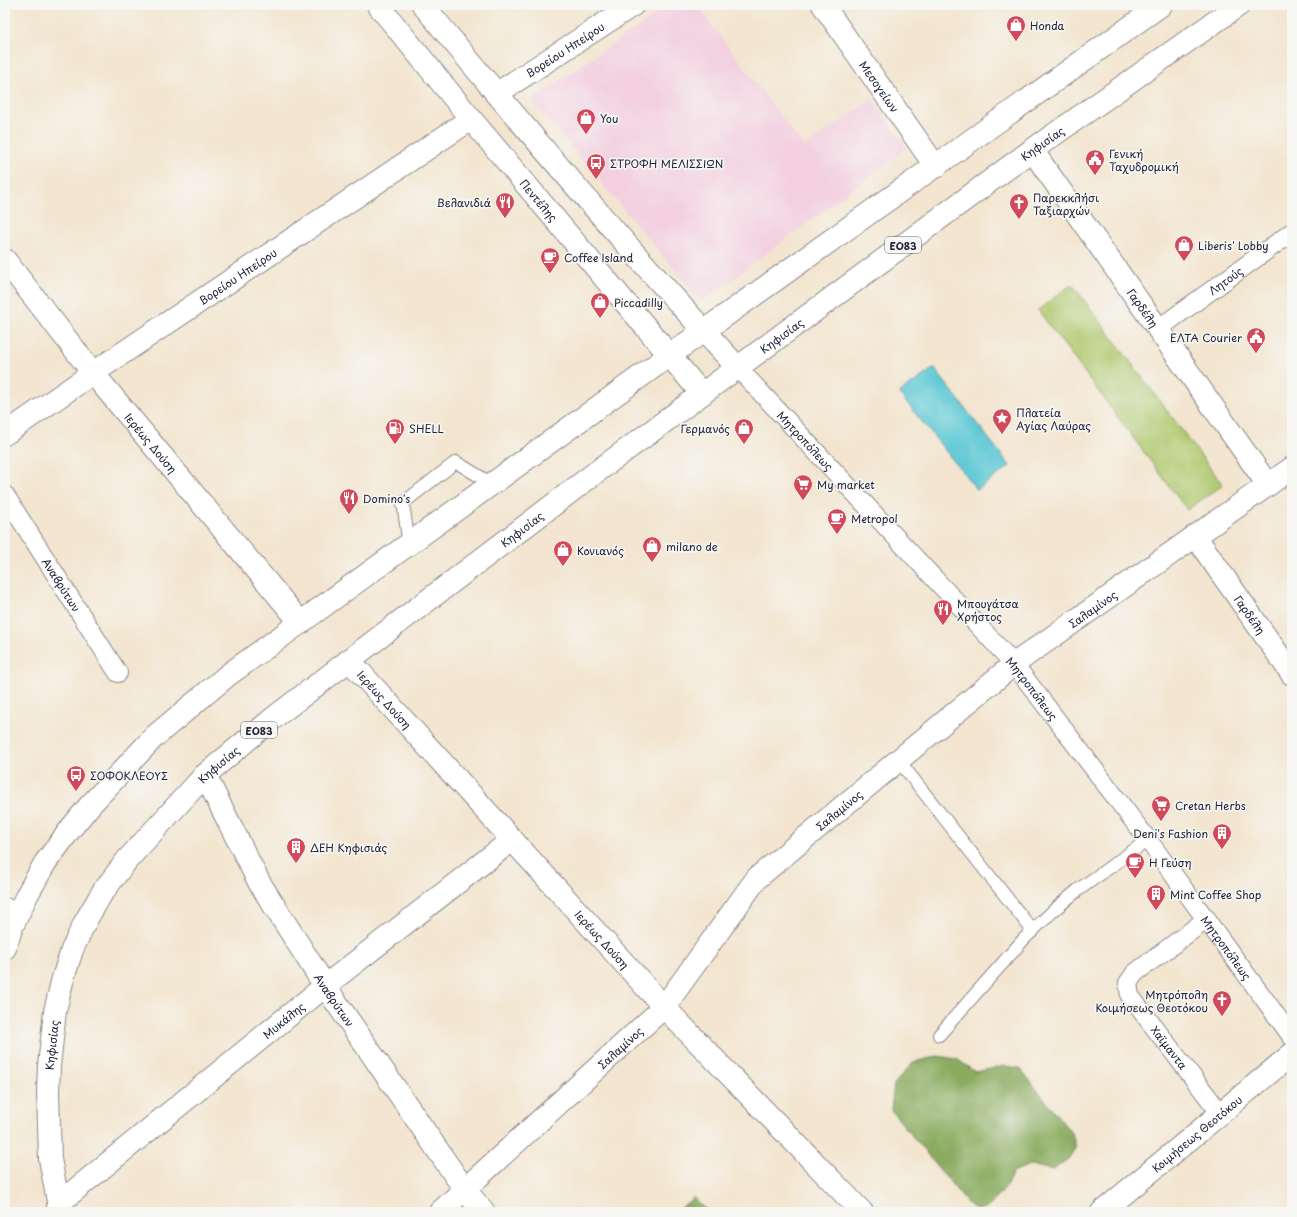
<svg xmlns="http://www.w3.org/2000/svg" width="1297" height="1217" viewBox="0 0 1297 1217" font-family="'Playpen Sans',sans-serif">
<style>
.built{fill:#f3cfe0}
.green{fill:#afc86d;stroke:#687554}
.forest{fill:#8bac60;stroke:#56674e}
.water{fill:#5cc8d5;stroke:#3f7588}
.lines{fill:none;stroke-linecap:round;stroke-linejoin:round}
.service-casing{stroke:#8a8485;stroke-width:14}
.pedestrian-casing{stroke:#8a8485;stroke-width:20}
.minor-casing{stroke:#8a8485;stroke-width:24}
.tertiary-casing{stroke:#8a8485;stroke-width:24}
.secondary-casing{stroke:#8a8485;stroke-width:24}
.primary-casing{stroke:#8a8485;stroke-width:24}
.service{stroke:#fff;stroke-width:12}
.pedestrian{stroke:#fff;stroke-width:18}
.minor{stroke:#fff;stroke-width:22}
.tertiary{stroke:#fff;stroke-width:22}
.secondary{stroke:#fff;stroke-width:22}
.primary{stroke:#fff;stroke-width:22}
.labels{text-anchor:middle;dominant-baseline:central;stroke-width:3.5;stroke-linejoin:round;paint-order:stroke}
.shield{fill:#f6f6f2;stroke:#626272;stroke-width:1}
.shield-label{font-size:10px;font-weight:bold;fill:#22223b}
.poi-label{font-size:11px;fill:#22223b;stroke:#f6f6f2;text-anchor:start}
.street-label{font-size:11px;fill:#22223b;stroke:#f6f6f2}
</style>
<rect width="100%" height="100%" fill="#f6f6f2"/>
<filter id="ink" filterUnits="userSpaceOnUse"><feTurbulence type="fractalNoise" baseFrequency=".025" numOctaves="2"/><feDisplacementMap in="SourceGraphic" scale="8" xChannelSelector="R" yChannelSelector="G"/><feConvolveMatrix kernelMatrix="1 2 1 2 8 2 1 2 1" color-interpolation-filters="sRGB"/></filter>
<filter id="wash" filterUnits="userSpaceOnUse"><feTurbulence type="fractalNoise" baseFrequency=".012" numOctaves="4" result="noise"/><feDisplacementMap in="SourceGraphic" scale="16" xChannelSelector="R" yChannelSelector="G"/><feGaussianBlur stdDeviation="0.9" result="paint"/><feColorMatrix in="noise" values="0 0 0 0 0 0 0 0 0 0 0 0 0 0 0 0 0 1.4 0 .05"/><feComposite in="paint" operator="in"/></filter>
<g filter="url(#wash)">
<rect width="100%" height="100%" fill="#f3e5cf"/>
<!-- built -->
<path class="built" d="M 669,5 L 697,5 L 804,147 L 872,99 L 907,148 L 702,302 L 531,100 Z"/>
<!-- green -->
<path class="green" d="M 1072,284 L 1223,485 L 1187,510 L 1038,310 Z"/>
<!-- forest -->
<g class="forest">
<path d="M 938,1056 L 957,1059 L 975,1072 L 1005,1066 L 1020,1068 L 1072,1134 L 1076,1147 L 1068,1159 L 1053,1170 L 1030,1165 L 1013,1172 L 1004,1190 L 986,1208 L 976,1210 L 967,1203 L 891,1110 L 894,1084 L 914,1062 Z"/>
<path d="M 694,1197 L 708,1212 L 677,1212 Z"/>
</g>
<!-- water -->
<path class="water" d="M 934,368 L 1010,466 L 977,490 L 899,393 Z"/>
</g>
<g filter="url(#ink)">
<g class="lines">
<!-- service casing -->
<g class="service-casing">
<g id="service">
<path d="M 409,545 L 403,503 L 456,462 L 492,484"/>
<path d="M 899,761 L 1033,931"/>
<path d="M 939,1035 L 1024,939 L 1054,910 L 1078,890 L 1148,840"/>
</g>
</g>
<!-- pedestrian casing -->
<g class="pedestrian-casing">
<g id="pedestrian">
<path id="s1" d="M 1158,329 L 1292,232"/>
<path id="s2" d="M 738,368 L 1014,664 L 1148,840 L 1292,1037"/>
<path id="s3" d="M 5,495 L 118,673"/>
<path id="s4" d="M 1207,919 L 1135,973 L 1128,983 L 1130,996 L 1221,1114"/>
</g>
</g>
<!-- minor casing -->
<g class="minor-casing">
<g id="minor">
<path id="s5" d="M 496,94 L 633,5"/>
<path id="s6" d="M 5,260 L 93,373 L 301,623"/>
<path id="s7" d="M 5,434 L 93,373 L 471,119"/>
<path id="s8" d="M 349,660 L 664,1007 L 862,1212"/>
<path id="s9" d="M 205,775 L 259,882 L 325,986 L 465,1190 L 484,1212"/>
<path d="M 5,909 L 16,918"/>
<path id="s10" d="M 58,1204 L 325,986 L 512,840"/>
<path id="s11" d="M 1102,1212 L 1292,1054"/>
</g>
</g>
<!-- tertiary casing -->
<g class="tertiary-casing">
<g id="tertiary">
<path id="s12" d="M 823,5 L 936,167"/>
<path id="s13" d="M 1032,150 L 1268,485"/>
<path id="s14" d="M 1195,536 L 1292,674"/>
<path id="s15" d="M 440,1212 L 664,1007 L 757,878 L 1014,664 L 1292,468"/>
</g>
</g>
<!-- secondary casing -->
<g class="secondary-casing">
<g id="secondary">
<path id="s16" d="M 378,5 L 471,119 L 702,394"/>
<path d="M 423,5 C 525,129 629,250 738,368"/>
</g>
</g>
<!-- primary casing -->
<g class="primary-casing">
<g id="primary">
<path d="M 5,948 L 11,929 L 27,895 L 45,863 L 72,827 L 91,804 L 155,736 L 228,675 L 670,355 L 1161,5"/>
<path id="s17" d="M 60,1212 L 50,1159 L 48,1093 L 49,1066 L 55,1011 L 63,978 L 72,950 L 85,922 L 102,893 L 127,860 L 205,775 L 276,716 L 595,473 L 1032,150 L 1239,5"/>
</g>
</g>
<!-- service -->
<use href="#service" class="service"/>
<!-- pedestrian -->
<use href="#pedestrian" class="pedestrian"/>
<!-- minor -->
<use href="#minor" class="minor"/>
<!-- tertiary -->
<use href="#tertiary" class="tertiary"/>
<!-- secondary -->
<use href="#secondary" class="secondary"/>
<!-- primary -->
<use href="#primary" class="primary"/>
</g>
</g>
<!-- icons -->
<defs>
<g id="shop-pin" transform="scale(1)"><path d="M0 17L-7.5 6A9.5 9.5 0 1 1 7.5 6Z" fill="#d1495b" stroke="#f6f6f2"/><path d="M-5-2.5h2.3a2.7 3.5 0 0 1 5.4 0H5L5.5 6h-11ZM-1.5-2.5h3a1.5 2.3 0 0 0-3 0Z" fill="#fff"/></g>
<g id="civic-pin" transform="scale(1)"><path d="M0 17L-7.5 6A9.5 9.5 0 1 1 7.5 6Z" fill="#d1495b" stroke="#f6f6f2"/><path d="M-.6-6.5H3V-4.5H.6V-3L4-1V1h2V6H-6V1h2V-1L-.6-3ZM-1.2 2.5V6h2.4V2.5Z" fill="#fff"/></g>
<g id="bus-pin" transform="scale(1)"><path d="M0 17L-7.5 6A9.5 9.5 0 1 1 7.5 6Z" fill="#d1495b" stroke="#f6f6f2"/><path d="M-5-6H5V4H4V6H2V4H-2V6H-4V4H-5ZM-3.5-4V0h7V-4ZM-3.5 1.2v1.5H-2V1.2ZM2 1.2v1.5H3.5V1.2Z" fill="#fff"/></g>
<g id="restaurant-pin" transform="scale(1)"><path d="M0 17L-7.5 6A9.5 9.5 0 1 1 7.5 6Z" fill="#d1495b" stroke="#f6f6f2"/><path d="M-5-6h1v4h1v-4h1v4h1v-4h1v5L-1.5 .5V6h-2V.5L-5-1ZM5-6V6H3V1.5H1.5Q1.5-4 5-6Z" fill="#fff"/></g>
<g id="church-pin" transform="scale(1)"><path d="M0 17L-7.5 6A9.5 9.5 0 1 1 7.5 6Z" fill="#d1495b" stroke="#f6f6f2"/><path d="M-1.2-6h2.4v3.5h3.3v2.4h-3.3V6h-2.4V-.1h-3.3v-2.4h3.3Z" fill="#fff"/></g>
<g id="cafe-pin" transform="scale(1)"><path d="M0 17L-7.5 6A9.5 9.5 0 1 1 7.5 6Z" fill="#d1495b" stroke="#f6f6f2"/><path d="M-5.5-4.5H6V0H3Q3 3.5 0 3.5H-2.5Q-5.5 3.5-5.5 0ZM3-3.2v2h1.7v-2ZM-6 4.5H4V6H-6Z" fill="#fff"/></g>
<g id="sight-pin" transform="scale(1)"><path d="M0 17L-7.5 6A9.5 9.5 0 1 1 7.5 6Z" fill="#d1495b" stroke="#f6f6f2"/><path d="M0-6L1.8-2.2L6-1.7L2.9 1.2L3.7 5.4L0 3.3L-3.7 5.4L-2.9 1.2L-6-1.7L-1.8-2.2Z" fill="#fff"/></g>
<g id="fuel-pin" transform="scale(1)"><path d="M0 17L-7.5 6A9.5 9.5 0 1 1 7.5 6Z" fill="#d1495b" stroke="#f6f6f2"/><path d="M-5.5-6h7V0h2V4h1.3V-2.5L3-4.5l.8-.8L6-3V5H2.5V1h-1V6h-7ZM-4.2-4.7v3.2H.2V-4.7Z" fill="#fff"/></g>
<g id="supermarket-pin" transform="scale(1)"><path d="M0 17L-7.5 6A9.5 9.5 0 1 1 7.5 6Z" fill="#d1495b" stroke="#f6f6f2"/><path d="M-6-5.5h2.5l.6 2H6L4.5 2H-2.5L-4.4-4H-6ZM-1.5 3.2a1.3 1.3 0 1 0 .1 0ZM3 3.2a1.3 1.3 0 1 0 .1 0Z" fill="#fff"/></g>
<g id="building-pin" transform="scale(1)"><path d="M0 17L-7.5 6A9.5 9.5 0 1 1 7.5 6Z" fill="#d1495b" stroke="#f6f6f2"/><path d="M-4-6H4V6H1V3H-1V6H-4ZM-2.5-4.3h1.7v1.8h-1.7ZM.8-4.3h1.7v1.8H.8ZM-2.5-1h1.7V.8h-1.7ZM.8-1h1.7V.8H.8Z" fill="#fff"/></g>
</defs>
<g fill-rule="evenodd">
<use href="#shop-pin" x="1016" y="25"/>
<use href="#shop-pin" x="586" y="118"/>
<use href="#civic-pin" x="1095" y="159"/>
<use href="#bus-pin" x="596" y="163"/>
<use href="#restaurant-pin" x="505" y="202"/>
<use href="#church-pin" x="1019" y="203"/>
<use href="#shop-pin" x="1184" y="245"/>
<use href="#cafe-pin" x="550" y="257"/>
<use href="#shop-pin" x="600" y="302"/>
<use href="#civic-pin" x="1256" y="337"/>
<use href="#sight-pin" x="1002" y="418"/>
<use href="#fuel-pin" x="395" y="428"/>
<use href="#shop-pin" x="744" y="428"/>
<use href="#supermarket-pin" x="803" y="484"/>
<use href="#restaurant-pin" x="349" y="498"/>
<use href="#cafe-pin" x="837" y="518"/>
<use href="#shop-pin" x="652" y="546"/>
<use href="#shop-pin" x="563" y="550"/>
<use href="#restaurant-pin" x="943" y="609"/>
<use href="#bus-pin" x="76" y="775"/>
<use href="#supermarket-pin" x="1161" y="805"/>
<use href="#building-pin" x="1222" y="833"/>
<use href="#building-pin" x="296" y="847"/>
<use href="#cafe-pin" x="1135" y="862"/>
<use href="#building-pin" x="1156" y="894"/>
<use href="#church-pin" x="1222" y="1000"/>
</g>
<g class="labels">
<!-- shield labels -->
<g class="shield">
<rect x="885" y="237" width="36" height="16" rx="3"/>
<rect x="241" y="722" width="36" height="16" rx="3"/>
</g>
<g class="shield-label">
<text x="903" y="245">ΕΟ83</text>
<text x="259" y="730">ΕΟ83</text>
</g>
<!-- poi labels -->
<g class="poi-label">
<text x="1030" y="25">Honda</text>
<text x="600" y="118">You</text>
<text x="1109" y="153">Γενική<tspan x="1109" dy="13">Ταχυδρομική</tspan></text>
<text x="610" y="163">ΣΤΡΟΦΗ ΜΕΛΙΣΣΙΩΝ</text>
<text x="1033" y="197">Παρεκκλήσι<tspan x="1033" dy="13">Ταξιαρχών</tspan></text>
<text x="491" y="202" text-anchor="end">Βελανιδιά</text>
<text x="1198" y="245">Liberis' Lobby</text>
<text x="564" y="257">Coffee Island</text>
<text x="614" y="302">Piccadilly</text>
<text x="1242" y="337" text-anchor="end">ΕΛΤΑ Courier</text>
<text x="1016" y="412">Πλατεία<tspan x="1016" dy="13">Αγίας Λαύρας</tspan></text>
<text x="409" y="428">SHELL</text>
<text x="730" y="428" text-anchor="end">Γερμανός</text>
<text x="817" y="484">My market</text>
<text x="363" y="498">Domino's</text>
<text x="851" y="518">Metropol</text>
<text x="666" y="546">milano de</text>
<text x="577" y="550">Κονιανός</text>
<text x="957" y="603">Μπουγάτσα<tspan x="957" dy="13">Χρήστος</tspan></text>
<text x="90" y="775">ΣΟΦΟΚΛΕΟΥΣ</text>
<text x="1175" y="805">Cretan Herbs</text>
<text x="1208" y="833" text-anchor="end">Deni's Fashion</text>
<text x="310" y="847">ΔΕΗ Κηφισιάς</text>
<text x="1149" y="862">Η Γεύση</text>
<text x="1170" y="894">Mint Coffee Shop</text>
<text x="1208" y="994" text-anchor="end">Μητρόπολη<tspan x="1208" dy="13">Κοιμήσεως Θεοτόκου</tspan></text>
</g>
<!-- street labels -->
<g class="street-label">
<text stroke="none"><textPath href="#s5" startOffset="82">Βορείου Ηπείρου</textPath></text>
<text stroke="none"><textPath href="#s12" startOffset="99">Μεσογείων</textPath></text>
<text stroke="none"><textPath href="#s17" startOffset="1536">Κηφισίας</textPath></text>
<text stroke="none"><textPath href="#s16" startOffset="253">Πεντέλης</textPath></text>
<text stroke="none"><textPath href="#s7" startOffset="281">Βορείου Ηπείρου</textPath></text>
<text stroke="none"><textPath href="#s1" startOffset="83">Λητούς</textPath></text>
<text stroke="none"><textPath href="#s13" startOffset="193">Γαρδέλη</textPath></text>
<text stroke="none"><textPath href="#s17" startOffset="1212">Κηφισίας</textPath></text>
<text stroke="none"><textPath href="#s2" startOffset="99">Μητροπόλεως</textPath></text>
<text stroke="none"><textPath href="#s6" startOffset="234">Ιερέως Δούση</textPath></text>
<text stroke="none"><textPath href="#s17" startOffset="888">Κηφισίας</textPath></text>
<text stroke="none"><textPath href="#s3" startOffset="106">Αναβρύτων</textPath></text>
<text stroke="none"><textPath href="#s15" startOffset="893">Σαλαμίνος</textPath></text>
<text stroke="none"><textPath href="#s14" startOffset="96">Γαρδέλη</textPath></text>
<text stroke="none"><textPath href="#s2" startOffset="435">Μητροπόλεως</textPath></text>
<text stroke="none"><textPath href="#s8" startOffset="53">Ιερέως Δούση</textPath></text>
<text stroke="none"><textPath href="#s17" startOffset="504">Κηφισίας</textPath></text>
<text stroke="none"><textPath href="#s15" startOffset="569">Σαλαμίνος</textPath></text>
<text stroke="none"><textPath href="#s8" startOffset="377">Ιερέως Δούση</textPath></text>
<text stroke="none"><textPath href="#s2" startOffset="759">Μητροπόλεως</textPath></text>
<text stroke="none"><textPath href="#s9" startOffset="260">Αναβρύτων</textPath></text>
<text stroke="none"><textPath href="#s10" startOffset="291">Μυκάλης</textPath></text>
<text stroke="none"><textPath href="#s17" startOffset="168">Κηφισίας</textPath></text>
<text stroke="none"><textPath href="#s15" startOffset="244">Σαλαμίνος</textPath></text>
<text stroke="none"><textPath href="#s4" startOffset="180">Χαϊμαντα</textPath></text>
<text stroke="none"><textPath href="#s11" startOffset="123">Κοιμήσεως Θεοτόκου</textPath></text>
</g>
</g>
<!-- margin -->
<rect width="1297" height="1217" fill="none" stroke="#f6f6f2" stroke-width="20"/>
</svg>
